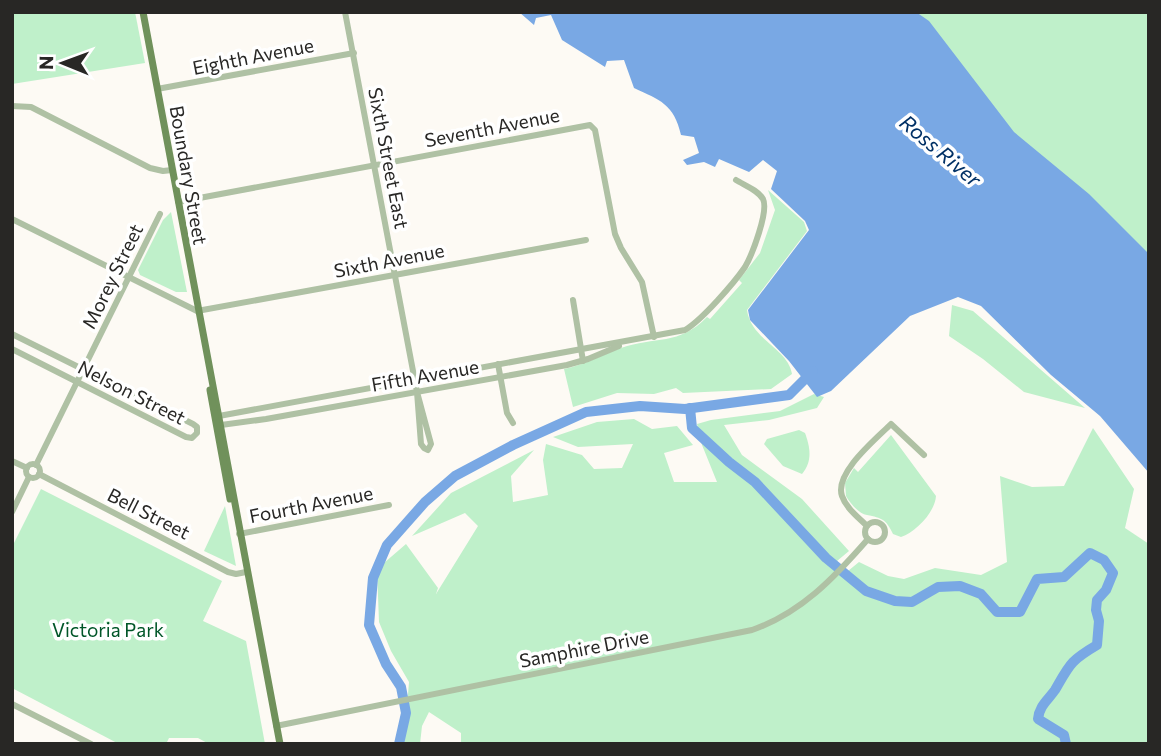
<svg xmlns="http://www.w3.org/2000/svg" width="1161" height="756" viewBox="0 0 1161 756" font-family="Commissioner,sans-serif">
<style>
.green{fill:#bff0ca}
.water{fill:#79a8e4}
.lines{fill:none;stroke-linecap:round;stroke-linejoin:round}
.river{stroke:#79a8e4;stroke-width:10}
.minor{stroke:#afc1a4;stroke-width:6}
.major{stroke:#70915b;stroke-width:7}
.labels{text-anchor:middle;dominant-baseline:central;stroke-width:7;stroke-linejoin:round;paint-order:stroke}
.street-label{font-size:19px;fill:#282725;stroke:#fff}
.park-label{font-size:19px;fill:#015628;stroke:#fff}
.water-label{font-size:21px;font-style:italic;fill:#003065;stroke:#fff}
</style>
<rect width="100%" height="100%" fill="#fdfaf4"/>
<!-- green -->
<g class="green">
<path d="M 12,12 L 135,12 L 145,63 L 12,84 Z"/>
<path d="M 895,12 L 1149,12 L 1149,277 Z"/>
<path d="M 768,190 L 804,222 L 807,231 L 747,310 C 751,340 788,348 792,374 L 771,389 L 683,393 L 676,388 L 654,394 L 617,393 L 573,407 L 564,369 C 584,365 601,355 621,348 C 655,336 679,346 707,317 L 710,319 L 742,283 L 739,280 L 760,253 L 775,210 Z"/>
<path d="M 171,212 L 187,292 L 176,292 L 140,275 L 138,270 L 163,220 Z"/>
<path d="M 952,305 L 973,311 L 1085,408 L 1024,392 L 983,359 L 949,336 Z"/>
<path d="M 814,394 L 824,397 L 817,408 L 769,420 L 724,425 L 742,455 L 802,499 L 849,551 L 837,561 L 848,571 L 859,562 L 888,576 L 904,579 L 935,568 L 981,575 L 1007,562 L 1000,476 L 1032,487 L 1064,486 L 1093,428 L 1134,489 L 1125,528 L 1149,544 L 1149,744 L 461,744 L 461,733 L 429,712 L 422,726 L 420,744 L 404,744 L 409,682 L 391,651 L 379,622 L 377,569 L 406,544 L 438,588 L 436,594 L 478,526 L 465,513 L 412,536 L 451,493 L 534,450 L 511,476 L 513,502 L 548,495 L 543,460 L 546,444 L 582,455 L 594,469 L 622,468 L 633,444 L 578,447 L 553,437 L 597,422 L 634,419 L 652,429 L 677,426 L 693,445 L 664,453 L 674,482 L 717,482 L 702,445 L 697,424 L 711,420 L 780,411 Z"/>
<path d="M 799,430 L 805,433 C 810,447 813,461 802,474 L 783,466 L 764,444 L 767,439 Z"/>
<path d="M 891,435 L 936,496 C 935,512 916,532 901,537 L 893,534 C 886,519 882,518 867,515 C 859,514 850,503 846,496 L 845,483 L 854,468 L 858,472 Z"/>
<path d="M 41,489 L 222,581 L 203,621 L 246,641 L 265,744 L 209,744 L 198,738 L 169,738 L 166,744 L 119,744 L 12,688 L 12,547 Z"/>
<path d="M 225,506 L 236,566 L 204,551 Z"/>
</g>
<!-- water -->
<path class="water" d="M 519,12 L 916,12 L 929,21 L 1014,132 L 1089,194 L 1149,254 L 1149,473 L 1100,416 L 1051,375 L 981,306 L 958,297 L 910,316 L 831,391 L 817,397 L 789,361 L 750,320 L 748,310 L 809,230 L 805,221 L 771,189 L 777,171 L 763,160 L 749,172 L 719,159 L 715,167 L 704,162 L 687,165 L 683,160 L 699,153 L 694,137 L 681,135 C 674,104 660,100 634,88 L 624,60 L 607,61 L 605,67 L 562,40 L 551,15 L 536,18 L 534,25 Z"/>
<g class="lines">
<!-- river -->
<g class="river">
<path d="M 690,408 L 692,428 L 729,462 L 755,482 L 826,558 L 866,591 L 895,601 L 912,602 L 938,587 L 960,586 L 981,594 L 997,612 L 1020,612 L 1037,579 L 1064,577 L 1090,553 L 1104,560 L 1113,573 L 1106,590 L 1097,600 L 1096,610 L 1099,621 L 1097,645 C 1070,661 1070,664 1055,690 C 1048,700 1039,706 1038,719 L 1064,735 L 1066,744"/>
<path d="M 399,744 L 406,713 L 401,687 L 386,664 L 369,625 L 373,578 L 387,545 L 425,502 L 455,476 L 513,445 L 586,412 L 640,406 L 685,409 L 789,395 L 813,371"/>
</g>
<!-- minor -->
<g class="minor">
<path d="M 345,12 L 417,392 L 431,444 L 428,450 L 424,448 L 421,444 L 417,392"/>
<path d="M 157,89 L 354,53"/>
<path d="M 12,106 L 31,107 L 150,168 L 163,171 L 172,170"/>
<path d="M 178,202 L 590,125 L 595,130 L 615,234 L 621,248 L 642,282 L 654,337"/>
<path d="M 12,219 L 197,311 L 586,240"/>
<path d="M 573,300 L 583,361"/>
<path d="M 12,334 L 193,424 L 197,427 L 197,433 L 192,438 L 186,437 L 12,349"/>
<path d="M 498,364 L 507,413 L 513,423"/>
<path d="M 219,416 L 685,330 C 702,320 734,283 745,267 C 752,255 769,211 763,199 C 758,190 744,185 736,180"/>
<path d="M 221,425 L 266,419 L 567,365 L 588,359 L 619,346"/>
<path d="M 12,461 L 27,468"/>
<circle cx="33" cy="471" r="7"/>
<path d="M 36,465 L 160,214"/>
<path d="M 39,474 L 228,572 L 236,574 L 246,572"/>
<path d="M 12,512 L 29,477"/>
<circle cx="875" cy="532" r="10"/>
<path d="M 867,526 C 858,517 846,508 842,496 C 834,473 876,439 891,424 L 924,455"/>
<path d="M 239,534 L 389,505"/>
<path d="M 12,704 L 91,744"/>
<path d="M 276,726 L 752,630 C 801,613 834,578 868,539"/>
</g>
<!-- major -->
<g class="major">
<path d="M 143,12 L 280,744"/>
<path d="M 210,390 L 230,499"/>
</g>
</g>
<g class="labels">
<!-- street labels -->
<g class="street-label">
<text transform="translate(253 56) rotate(-11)">Eighth Avenue</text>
<text transform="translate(492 127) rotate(-11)">Seventh Avenue</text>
<text transform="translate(389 158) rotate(79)">Sixth Street East</text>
<text transform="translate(189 175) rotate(80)">Boundary Street</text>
<text transform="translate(389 260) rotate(-11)">Sixth Avenue</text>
<text transform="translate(112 276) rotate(-64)">Morey Street</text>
<text transform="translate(425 375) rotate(-10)">Fifth Avenue</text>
<text transform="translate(132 392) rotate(27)">Nelson Street</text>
<text transform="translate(311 504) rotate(-11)">Fourth Avenue</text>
<text transform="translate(149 513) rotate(27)">Bell Street</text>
<text transform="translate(584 648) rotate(-11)">Samphire Drive</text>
</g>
<!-- park labels -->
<g class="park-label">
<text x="108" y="629">Victoria Park</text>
</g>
<!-- water labels -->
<g class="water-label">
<text transform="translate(941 150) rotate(40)">Ross River</text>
</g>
</g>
<!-- border -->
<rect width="1161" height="756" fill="none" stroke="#282725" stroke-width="28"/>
<!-- north arrow -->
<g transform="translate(63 63) rotate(271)" stroke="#ffffff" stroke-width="5" paint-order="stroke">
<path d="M0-5L12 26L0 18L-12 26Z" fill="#282725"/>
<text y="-10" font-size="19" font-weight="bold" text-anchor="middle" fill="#282725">N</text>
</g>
</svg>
